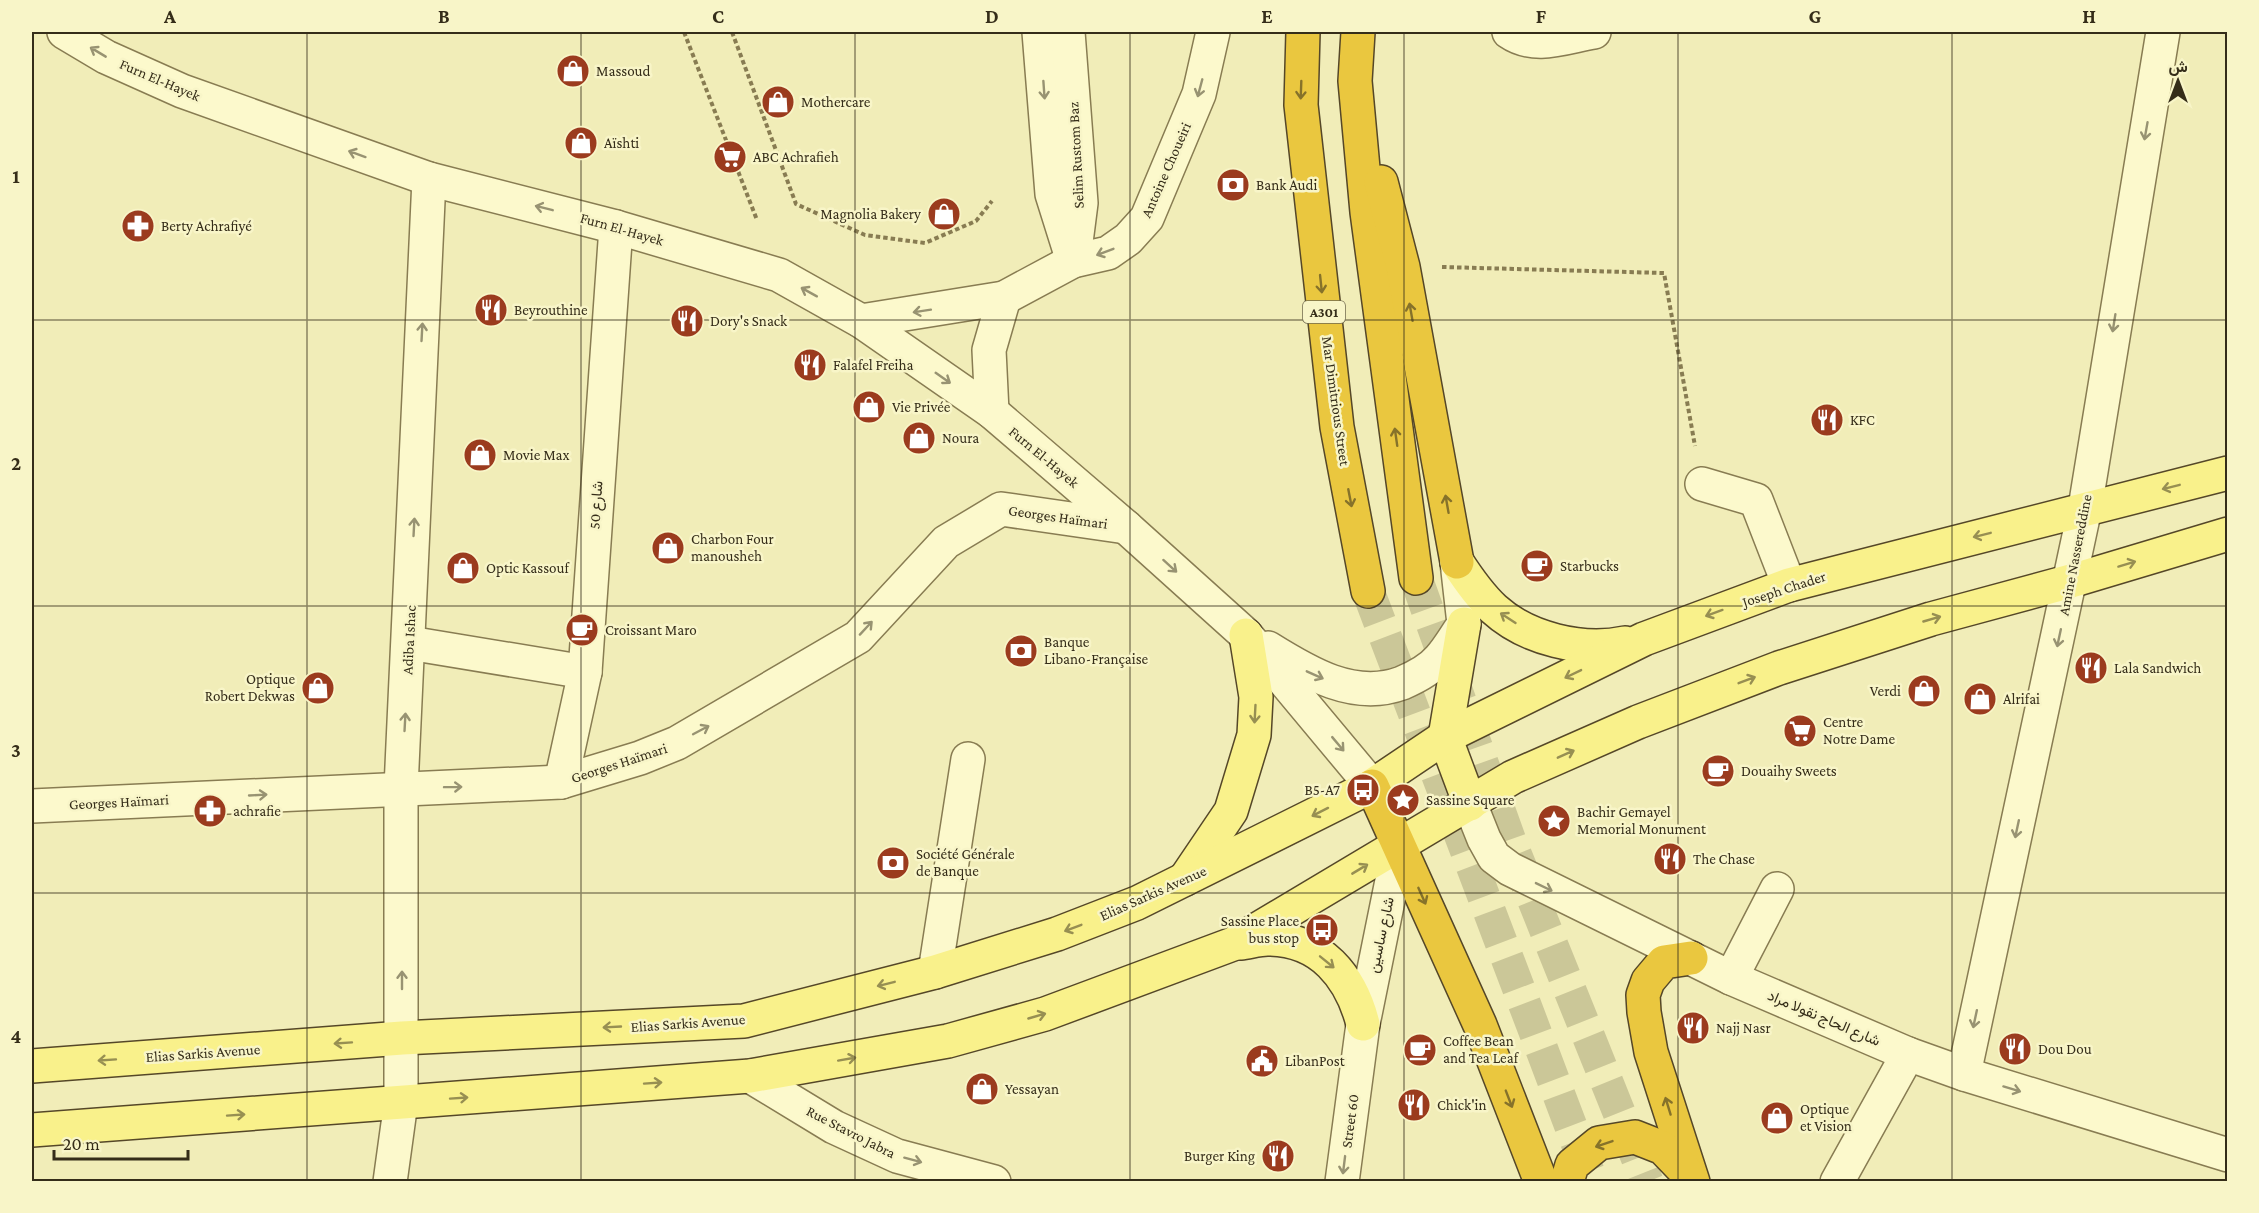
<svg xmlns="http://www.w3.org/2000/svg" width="2259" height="1213" viewBox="0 0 2259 1213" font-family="'Crimson Pro',Vazirmatn,serif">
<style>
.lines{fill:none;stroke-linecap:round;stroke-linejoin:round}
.highway-tunnel{stroke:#cbc798;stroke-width:33;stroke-dasharray:33 16;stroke-linecap:butt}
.minor-casing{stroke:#887c52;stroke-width:36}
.major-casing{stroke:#554728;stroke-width:36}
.highway-casing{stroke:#554728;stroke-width:36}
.path{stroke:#887c52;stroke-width:4;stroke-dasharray:4.5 3;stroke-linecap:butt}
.minor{stroke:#fcf9cc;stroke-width:33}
.major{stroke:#f9f18b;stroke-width:33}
.highway{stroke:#eac73f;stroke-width:33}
.oneway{stroke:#989372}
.oneway2{stroke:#86722a}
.oneway3{stroke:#978f52}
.grid{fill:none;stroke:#352d19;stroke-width:1.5;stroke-opacity:0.55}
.labels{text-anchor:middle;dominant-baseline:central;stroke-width:5;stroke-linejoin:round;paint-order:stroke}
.shield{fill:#f8f5c8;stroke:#70694e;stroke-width:1.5}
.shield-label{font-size:14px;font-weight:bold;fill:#352d19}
.poi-label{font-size:15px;fill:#352d19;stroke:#f8f5c8;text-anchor:start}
.street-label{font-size:15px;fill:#352d19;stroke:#f8f5c8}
.neatline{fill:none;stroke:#352d19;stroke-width:2}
.grid-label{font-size:20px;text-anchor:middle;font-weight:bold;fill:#352d19}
</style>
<rect width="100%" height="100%" fill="#f1edb8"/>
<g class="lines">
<!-- highway-tunnel -->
<g class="highway-tunnel">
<path d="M 1416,578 L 1510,841 L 1647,1182"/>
<path d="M 1368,591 L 1592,1182"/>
</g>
<!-- minor casing -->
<g class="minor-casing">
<g id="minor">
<path d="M 64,32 L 106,57 L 182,91 L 429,179 L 616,227 L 779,275 L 861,321 L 992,412 L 1126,527 L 1246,635 L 1372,786"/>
<path d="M 1039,32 L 1052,194 L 1073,261"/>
<path d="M 1068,32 L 1081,203 L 1075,250"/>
<path d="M 1509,32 C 1535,50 1565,37 1594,32"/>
<path d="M 861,321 L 1004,298 L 1073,261 L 1108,253 L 1128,239 L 1147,218 L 1199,94 L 1213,32"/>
<path d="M 992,412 L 989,350 L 1004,298"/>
<path d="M 1702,484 L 1756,500 L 1789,585"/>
<path d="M 409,643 L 585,672"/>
<path d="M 1268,648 C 1308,673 1354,701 1402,683 C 1416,677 1430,670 1440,658 C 1449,648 1456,635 1464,624 L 1457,562"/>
<path d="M 561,782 L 585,672 L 616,227"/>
<path d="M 1470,804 L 1484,839 L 1494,857 L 1510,869 L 1731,978 L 1908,1054 L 1964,1074 L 2228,1155"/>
<path d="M 32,806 L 561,782 L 640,758 L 677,743 L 858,637 L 946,542 L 1001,509 L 1126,527"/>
<path d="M 935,972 L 968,759"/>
<path d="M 1731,978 L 1777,889"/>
<path d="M 1964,1074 L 2085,508 L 2163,32"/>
<path d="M 750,1076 L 834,1127 L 897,1156 L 994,1182"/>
<path d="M 390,1182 L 401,1102 L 401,788 L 429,179"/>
<path d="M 1342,1182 L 1363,1024 L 1399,846"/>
<path d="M 1837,1182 L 1908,1054"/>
</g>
</g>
<!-- major casing -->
<g class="major-casing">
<g id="major">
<path d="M 1457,562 C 1468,579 1479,595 1494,609 C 1527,639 1582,652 1625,643"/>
<path d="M 1464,624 L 1445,737 L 1470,804"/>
<path d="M 1185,879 L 1231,811 L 1254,735 L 1256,697 L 1246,635"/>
<path d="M 1240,943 C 1249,942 1259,939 1268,939 C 1321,939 1351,977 1363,1024"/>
<path d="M 32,1066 L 402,1038 L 744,1021 L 935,972 L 1057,934 L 1137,903 L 1372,786 L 1445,737 L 1644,639 L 1789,585 L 2228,473"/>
<path d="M 32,1130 L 750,1076 L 948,1041 L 1045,1014 L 1233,944 L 1513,777 L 1638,722 L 1779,668 L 1931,619 L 2071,581 L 2228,534"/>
</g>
</g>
<!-- highway casing -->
<g class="highway-casing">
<g id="highway">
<path d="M 1303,32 L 1301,105 L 1337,427 L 1368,591"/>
<path d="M 1358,32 L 1355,81 L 1367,212 L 1416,578"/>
<path d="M 1381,182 L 1403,267 L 1457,562"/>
<path d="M 1372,786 L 1480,1025 L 1541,1182"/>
<path d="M 1691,958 L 1664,962 L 1648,981 L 1643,995 L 1644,1012 L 1651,1052 L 1693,1182"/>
<path d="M 1567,1182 L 1572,1165 L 1599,1143 L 1635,1137 L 1663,1148 L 1688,1174"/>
</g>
</g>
<!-- path -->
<g class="path">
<path d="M 684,32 L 757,220"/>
<path d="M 732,32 L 796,204 L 865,235 L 925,243 L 976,221 L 992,201"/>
<path d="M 1442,267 L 1664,273 L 1695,446"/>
</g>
<!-- minor -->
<use href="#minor" class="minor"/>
<!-- major -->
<use href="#major" class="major"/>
<!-- highway -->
<use href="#highway" class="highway"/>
</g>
<!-- one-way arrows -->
<defs><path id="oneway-shaft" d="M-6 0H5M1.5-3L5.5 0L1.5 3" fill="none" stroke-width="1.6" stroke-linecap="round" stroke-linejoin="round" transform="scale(1.5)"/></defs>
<g class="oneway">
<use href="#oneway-shaft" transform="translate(98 52) rotate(-149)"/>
<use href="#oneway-shaft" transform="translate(1200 88) rotate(105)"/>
<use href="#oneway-shaft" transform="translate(1044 90) rotate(86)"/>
<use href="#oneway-shaft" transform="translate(2146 131) rotate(100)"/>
<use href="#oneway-shaft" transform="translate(357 154) rotate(-160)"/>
<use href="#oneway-shaft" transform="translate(544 208) rotate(-166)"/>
<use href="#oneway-shaft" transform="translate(1105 252) rotate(159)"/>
<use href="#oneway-shaft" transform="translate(809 292) rotate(-151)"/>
<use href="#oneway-shaft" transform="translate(922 311) rotate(171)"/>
<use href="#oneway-shaft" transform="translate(2114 323) rotate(99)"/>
<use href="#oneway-shaft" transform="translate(422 332) rotate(-87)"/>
<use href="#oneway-shaft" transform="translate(943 378) rotate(35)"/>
<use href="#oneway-shaft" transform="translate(414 527) rotate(-87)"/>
<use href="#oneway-shaft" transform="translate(1170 566) rotate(42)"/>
<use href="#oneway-shaft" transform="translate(866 628) rotate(-47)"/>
<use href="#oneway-shaft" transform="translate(2059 638) rotate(102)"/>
<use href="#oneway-shaft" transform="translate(1315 675) rotate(24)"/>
<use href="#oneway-shaft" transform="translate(405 722) rotate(-87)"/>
<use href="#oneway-shaft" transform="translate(701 730) rotate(-28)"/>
<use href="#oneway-shaft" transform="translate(1338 744) rotate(50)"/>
<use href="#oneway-shaft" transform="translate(453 787) rotate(-1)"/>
<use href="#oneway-shaft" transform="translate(258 795) rotate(-3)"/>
<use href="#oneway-shaft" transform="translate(2017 829) rotate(102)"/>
<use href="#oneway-shaft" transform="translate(1544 887) rotate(26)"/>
<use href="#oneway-shaft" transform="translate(402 980) rotate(-90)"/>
<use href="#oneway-shaft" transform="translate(1975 1019) rotate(102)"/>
<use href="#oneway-shaft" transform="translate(2012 1089) rotate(17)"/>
<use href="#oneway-shaft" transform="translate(913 1160) rotate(15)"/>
<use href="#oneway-shaft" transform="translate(1344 1165) rotate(97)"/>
</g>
<g class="oneway2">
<use href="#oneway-shaft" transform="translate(1301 90) rotate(92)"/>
<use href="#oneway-shaft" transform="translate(1321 284) rotate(84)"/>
<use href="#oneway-shaft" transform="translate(1411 312) rotate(-100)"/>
<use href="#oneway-shaft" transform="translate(1396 437) rotate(-98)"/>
<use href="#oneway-shaft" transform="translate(1350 498) rotate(79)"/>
<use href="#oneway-shaft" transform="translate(1447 504) rotate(-100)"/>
<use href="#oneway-shaft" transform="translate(1422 896) rotate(66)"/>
<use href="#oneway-shaft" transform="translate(1509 1099) rotate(69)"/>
<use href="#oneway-shaft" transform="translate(1668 1106) rotate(-107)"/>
<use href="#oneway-shaft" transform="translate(1604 1144) rotate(161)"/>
</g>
<g class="oneway3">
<use href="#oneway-shaft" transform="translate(2171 487) rotate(166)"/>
<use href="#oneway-shaft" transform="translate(1982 535) rotate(166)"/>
<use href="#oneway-shaft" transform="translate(2127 564) rotate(-17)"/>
<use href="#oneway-shaft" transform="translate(1714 613) rotate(160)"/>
<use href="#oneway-shaft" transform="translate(1508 618) rotate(-147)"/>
<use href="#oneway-shaft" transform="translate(1932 619) rotate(-16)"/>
<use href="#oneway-shaft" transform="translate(1573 674) rotate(154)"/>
<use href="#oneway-shaft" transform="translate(1747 680) rotate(-21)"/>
<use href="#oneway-shaft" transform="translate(1255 714) rotate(93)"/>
<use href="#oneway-shaft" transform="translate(1566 754) rotate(-24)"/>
<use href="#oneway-shaft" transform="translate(1320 812) rotate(153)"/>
<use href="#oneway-shaft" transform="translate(1360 869) rotate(-31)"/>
<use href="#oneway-shaft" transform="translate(1073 928) rotate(159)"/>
<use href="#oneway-shaft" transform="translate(1327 962) rotate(39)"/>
<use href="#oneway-shaft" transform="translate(886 984) rotate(166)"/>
<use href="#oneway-shaft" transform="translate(1037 1016) rotate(-16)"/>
<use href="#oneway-shaft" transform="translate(612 1027) rotate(177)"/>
<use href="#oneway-shaft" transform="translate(343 1043) rotate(176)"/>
<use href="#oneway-shaft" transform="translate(847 1059) rotate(-10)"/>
<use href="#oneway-shaft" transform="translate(107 1060) rotate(176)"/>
<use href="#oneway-shaft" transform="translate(653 1083) rotate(-4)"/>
<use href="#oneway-shaft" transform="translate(459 1098) rotate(-4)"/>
<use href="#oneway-shaft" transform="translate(236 1115) rotate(-4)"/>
</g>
<!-- grid -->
<path class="grid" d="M 307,32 L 307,1182M 581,32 L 581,1182M 855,32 L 855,1182M 1130,32 L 1130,1182M 1404,32 L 1404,1182M 1678,32 L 1678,1182M 1952,32 L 1952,1182M 32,320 L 2228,320M 32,606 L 2228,606M 32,893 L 2228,893"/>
<!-- icons -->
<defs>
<g id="shop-disc" transform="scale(1.725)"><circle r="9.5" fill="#9b3b1e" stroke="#f8f5c8"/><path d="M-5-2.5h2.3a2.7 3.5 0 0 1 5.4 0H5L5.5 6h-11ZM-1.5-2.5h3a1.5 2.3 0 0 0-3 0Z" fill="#fff"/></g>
<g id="supermarket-disc" transform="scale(1.725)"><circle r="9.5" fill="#9b3b1e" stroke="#f8f5c8"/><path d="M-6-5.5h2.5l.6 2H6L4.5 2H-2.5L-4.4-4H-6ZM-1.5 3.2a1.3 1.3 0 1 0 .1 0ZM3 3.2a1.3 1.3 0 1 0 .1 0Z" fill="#fff"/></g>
<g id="bank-disc" transform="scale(1.725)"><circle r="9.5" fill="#9b3b1e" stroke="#f8f5c8"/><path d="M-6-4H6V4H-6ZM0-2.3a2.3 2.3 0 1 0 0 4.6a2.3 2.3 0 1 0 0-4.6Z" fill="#fff"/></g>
<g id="pharmacy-disc" transform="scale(1.725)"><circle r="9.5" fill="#9b3b1e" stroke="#f8f5c8"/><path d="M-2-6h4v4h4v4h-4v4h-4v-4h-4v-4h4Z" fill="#fff"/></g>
<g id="restaurant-disc" transform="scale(1.725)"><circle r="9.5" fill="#9b3b1e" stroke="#f8f5c8"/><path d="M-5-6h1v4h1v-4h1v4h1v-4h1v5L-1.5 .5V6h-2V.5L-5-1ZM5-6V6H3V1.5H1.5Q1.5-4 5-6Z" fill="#fff"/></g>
<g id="cafe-disc" transform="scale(1.725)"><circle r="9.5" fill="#9b3b1e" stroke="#f8f5c8"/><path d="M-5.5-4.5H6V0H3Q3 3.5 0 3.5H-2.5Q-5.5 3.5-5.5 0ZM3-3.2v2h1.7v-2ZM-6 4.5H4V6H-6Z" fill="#fff"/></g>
<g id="bus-disc" transform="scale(1.725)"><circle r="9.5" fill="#9b3b1e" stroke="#f8f5c8"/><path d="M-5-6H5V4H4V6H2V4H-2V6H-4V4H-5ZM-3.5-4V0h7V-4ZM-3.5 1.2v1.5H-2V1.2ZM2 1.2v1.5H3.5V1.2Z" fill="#fff"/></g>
<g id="sight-disc" transform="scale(1.725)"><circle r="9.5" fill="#9b3b1e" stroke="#f8f5c8"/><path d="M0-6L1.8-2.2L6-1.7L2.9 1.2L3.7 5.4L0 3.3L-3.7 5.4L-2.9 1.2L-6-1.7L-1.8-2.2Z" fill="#fff"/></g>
<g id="civic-disc" transform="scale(1.725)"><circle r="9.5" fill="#9b3b1e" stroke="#f8f5c8"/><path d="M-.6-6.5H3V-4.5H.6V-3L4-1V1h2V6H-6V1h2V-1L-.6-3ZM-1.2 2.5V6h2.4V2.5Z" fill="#fff"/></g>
</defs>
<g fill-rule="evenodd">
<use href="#shop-disc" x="573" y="71"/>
<use href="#shop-disc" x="778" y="102"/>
<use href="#shop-disc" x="581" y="143"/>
<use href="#supermarket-disc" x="730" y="157"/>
<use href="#bank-disc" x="1233" y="185"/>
<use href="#shop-disc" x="944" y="214"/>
<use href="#pharmacy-disc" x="138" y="226"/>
<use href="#restaurant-disc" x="491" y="310"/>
<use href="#restaurant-disc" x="687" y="321"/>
<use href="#restaurant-disc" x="810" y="365"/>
<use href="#shop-disc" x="869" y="407"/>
<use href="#restaurant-disc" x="1827" y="420"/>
<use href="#shop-disc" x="919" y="438"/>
<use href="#shop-disc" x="480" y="455"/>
<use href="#shop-disc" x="668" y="548"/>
<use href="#cafe-disc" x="1537" y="566"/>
<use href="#shop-disc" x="463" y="568"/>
<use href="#cafe-disc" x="582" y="630"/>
<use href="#bank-disc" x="1021" y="651"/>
<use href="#restaurant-disc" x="2091" y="668"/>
<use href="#shop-disc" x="318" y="688"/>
<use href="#shop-disc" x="1924" y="691"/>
<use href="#shop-disc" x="1980" y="699"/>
<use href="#supermarket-disc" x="1800" y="731"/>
<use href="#cafe-disc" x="1718" y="771"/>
<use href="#bus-disc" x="1363" y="790"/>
<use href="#sight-disc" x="1403" y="800"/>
<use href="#pharmacy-disc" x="210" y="811"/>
<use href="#sight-disc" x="1554" y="821"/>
<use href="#restaurant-disc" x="1670" y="859"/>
<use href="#bank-disc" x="893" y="863"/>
<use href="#bus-disc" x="1322" y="930"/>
<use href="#restaurant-disc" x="1693" y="1028"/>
<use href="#restaurant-disc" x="2015" y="1049"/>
<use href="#cafe-disc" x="1420" y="1050"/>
<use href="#civic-disc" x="1262" y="1061"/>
<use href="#shop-disc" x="982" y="1089"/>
<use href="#restaurant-disc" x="1414" y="1105"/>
<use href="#shop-disc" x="1777" y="1118"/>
<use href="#restaurant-disc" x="1278" y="1156"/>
</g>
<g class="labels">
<!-- shield labels -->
<rect class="shield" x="1303" y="301" width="42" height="22" rx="4.5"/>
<g class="shield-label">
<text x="1324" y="312">A301</text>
</g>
<!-- poi labels -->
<g class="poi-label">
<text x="596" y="71">Massoud</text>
<text x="801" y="102">Mothercare</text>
<text x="604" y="143">Aïshti</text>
<text x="753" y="157">ABC Achrafieh</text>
<text x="1256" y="185">Bank Audi</text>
<text x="921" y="214" text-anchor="end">Magnolia Bakery</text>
<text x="161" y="226">Berty Achrafiyé</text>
<text x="514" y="310">Beyrouthine</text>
<text x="710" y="321">Dory's Snack</text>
<text x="833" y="365">Falafel Freiha</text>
<text x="892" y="407">Vie Privée</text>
<text x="1850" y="420">KFC</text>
<text x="942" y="438">Noura</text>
<text x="503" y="455">Movie Max</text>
<text x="691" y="539">Charbon Four<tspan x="691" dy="17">manousheh</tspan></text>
<text x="1560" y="566">Starbucks</text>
<text x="486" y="568">Optic Kassouf</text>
<text x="605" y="630">Croissant Maro</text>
<text x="1044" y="642">Banque<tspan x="1044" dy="17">Libano-Française</tspan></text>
<text x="2114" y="668">Lala Sandwich</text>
<text x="295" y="679" text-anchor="end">Optique<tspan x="295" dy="17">Robert Dekwas</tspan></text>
<text x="1901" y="691" text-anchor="end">Verdi</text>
<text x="2003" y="699">Alrifai</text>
<text x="1823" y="722">Centre<tspan x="1823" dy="17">Notre Dame</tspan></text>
<text x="1741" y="771">Douaihy Sweets</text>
<text x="1340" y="790" text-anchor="end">B5-A7</text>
<text x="1426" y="800">Sassine Square</text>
<text x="233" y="811">achrafie</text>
<text x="1577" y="812">Bachir Gemayel<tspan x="1577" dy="17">Memorial Monument</tspan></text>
<text x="916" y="854">Société Générale<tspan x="916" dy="17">de Banque</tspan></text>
<text x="1693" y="859">The Chase</text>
<text x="1299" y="921" text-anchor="end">Sassine Place<tspan x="1299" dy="17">bus stop</tspan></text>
<text x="1716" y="1028">Najj Nasr</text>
<text x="1443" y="1041">Coffee Bean<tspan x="1443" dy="17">and Tea Leaf</tspan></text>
<text x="2038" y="1049">Dou Dou</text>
<text x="1285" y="1061">LibanPost</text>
<text x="1005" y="1089">Yessayan</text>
<text x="1437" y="1105">Chick'in</text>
<text x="1800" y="1109">Optique<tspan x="1800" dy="17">et Vision</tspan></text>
<text x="1255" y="1156" text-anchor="end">Burger King</text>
</g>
<!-- street labels -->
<g class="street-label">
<text transform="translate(160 80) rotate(23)">Furn El-Hayek</text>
<text transform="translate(1076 155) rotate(-93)">Selim Rustom Baz</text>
<text transform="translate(1166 170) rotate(-66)">Antoine Choueiri</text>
<text transform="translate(622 229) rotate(16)">Furn El-Hayek</text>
<text transform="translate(1336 401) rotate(82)">Mar Dimitrious Street</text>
<text transform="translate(1044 457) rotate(40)">Furn El-Hayek</text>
<text transform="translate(596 505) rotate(-86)">شارع 50</text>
<text transform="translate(1058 517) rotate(8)">Georges Haïmari</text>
<text transform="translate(2075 555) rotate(-79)">Amine Nassereddine</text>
<text transform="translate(1784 589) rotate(-18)">Joseph Chader</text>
<text transform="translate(409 640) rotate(-87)">Adiba Ishac</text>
<text transform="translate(619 763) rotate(-18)">Georges Haïmari</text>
<text transform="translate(119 802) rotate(-3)">Georges Haïmari</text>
<text transform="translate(1153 893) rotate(-24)">Elias Sarkis Avenue</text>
<text transform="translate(1381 935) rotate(-78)">شارع ساسين</text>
<text transform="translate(1824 1018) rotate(23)">شارع الحاج نقولا مراد</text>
<text transform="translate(688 1023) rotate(-4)">Elias Sarkis Avenue</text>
<text transform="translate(203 1053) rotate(-4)">Elias Sarkis Avenue</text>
<text transform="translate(1350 1121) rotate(-82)">Street 60</text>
<text transform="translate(851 1132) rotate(27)">Rue Stavro Jabra</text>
</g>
</g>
<!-- border -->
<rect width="2259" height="1213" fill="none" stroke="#f8f5c8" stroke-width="66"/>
<!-- north arrow -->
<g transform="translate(2178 81)" stroke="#f8f5c8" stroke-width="4.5" paint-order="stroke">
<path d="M0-4.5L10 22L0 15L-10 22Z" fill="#352d19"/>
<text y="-9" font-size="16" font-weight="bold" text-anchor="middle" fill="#352d19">ش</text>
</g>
<!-- scale -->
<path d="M54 1150v9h134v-9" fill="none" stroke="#352d19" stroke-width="3"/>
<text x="63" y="1150" font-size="18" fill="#352d19" stroke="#f8f5c8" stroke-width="4.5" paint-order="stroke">20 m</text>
<rect x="33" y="33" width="2193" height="1147" class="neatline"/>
<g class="grid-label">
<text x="170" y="23">A</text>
<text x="444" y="23">B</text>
<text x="718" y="23">C</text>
<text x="992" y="23">D</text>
<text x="1267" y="23">E</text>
<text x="1541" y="23">F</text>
<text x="1815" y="23">G</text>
<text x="2089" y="23">H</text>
<text x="16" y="183">1</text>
<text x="16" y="470">2</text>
<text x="16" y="757">3</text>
<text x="16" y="1043">4</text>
</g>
</svg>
